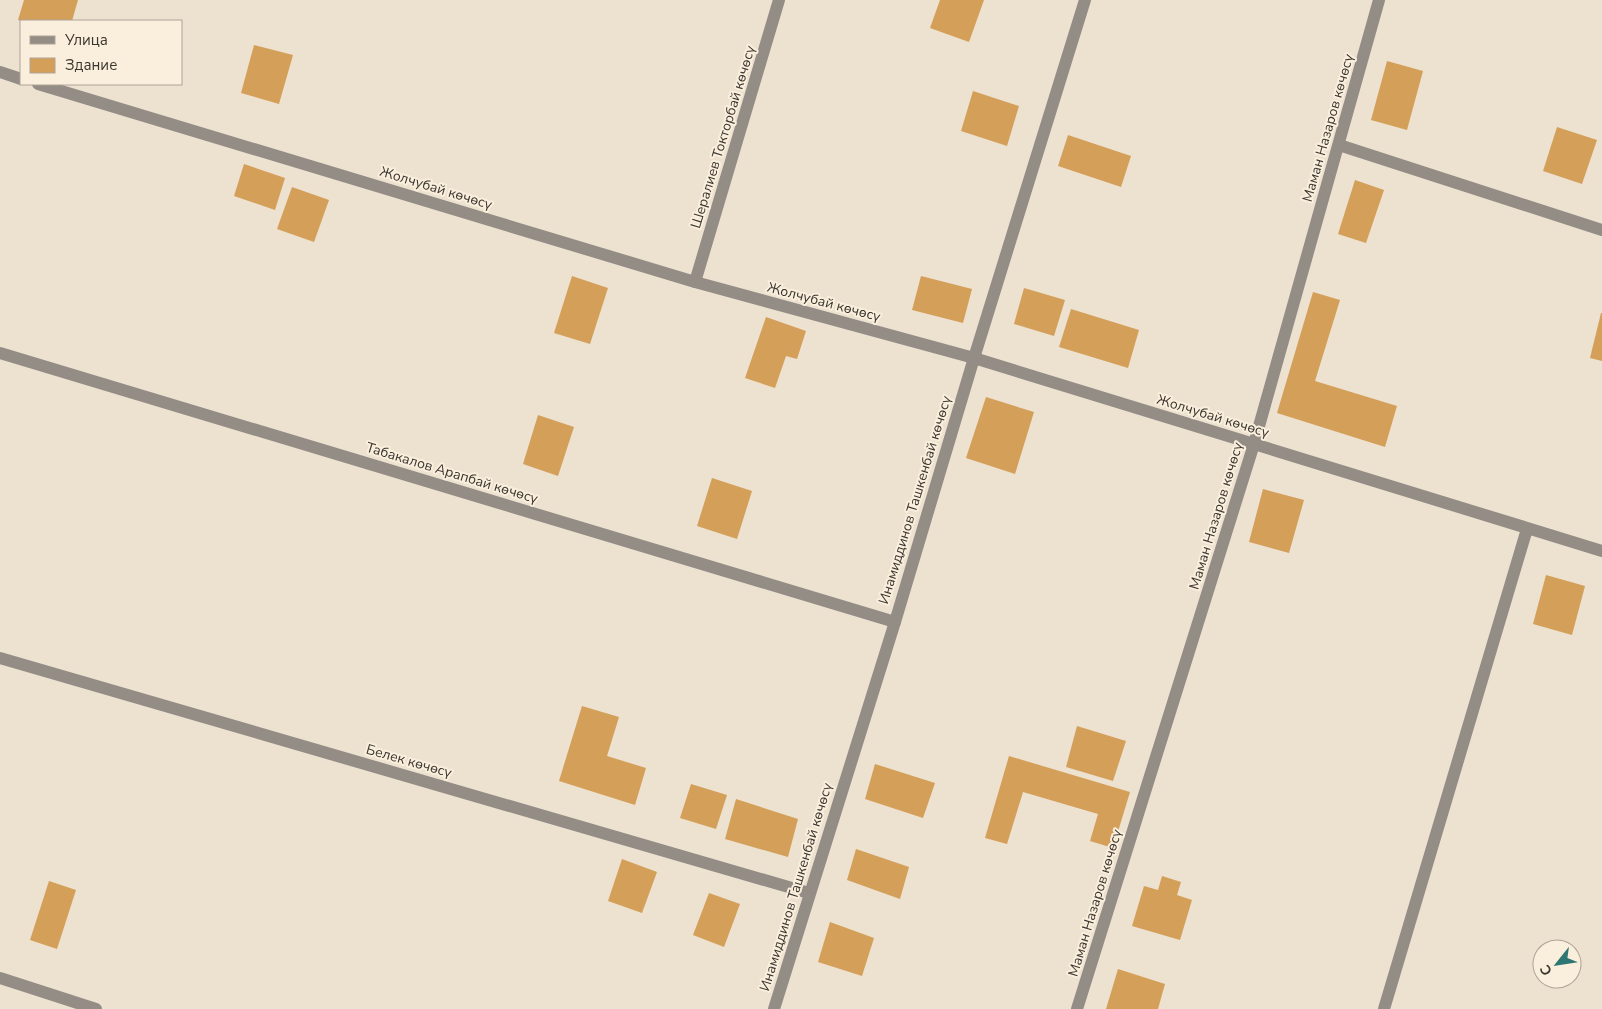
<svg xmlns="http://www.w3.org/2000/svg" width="1602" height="1009" viewBox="0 0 1602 1009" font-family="'Nunito Sans',sans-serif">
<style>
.building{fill:#d49f58}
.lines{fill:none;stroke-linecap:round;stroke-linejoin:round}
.minor{stroke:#938d86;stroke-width:12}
.labels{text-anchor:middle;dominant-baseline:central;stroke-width:4;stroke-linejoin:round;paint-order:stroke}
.street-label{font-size:14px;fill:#3b362f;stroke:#faeedd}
</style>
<rect width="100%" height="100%" fill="#ede1d0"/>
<!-- building -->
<g class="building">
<path d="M 24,0 L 78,0 L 72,21 L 21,21 L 18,20 Z"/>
<path d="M 940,0 L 984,0 L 969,42 L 930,28 Z"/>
<path d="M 254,45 L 293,55 L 279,104 L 241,93 Z"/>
<path d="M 1387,61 L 1423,71 L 1407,130 L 1371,120 Z"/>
<path d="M 973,91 L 1019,106 L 1007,146 L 961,131 Z"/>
<path d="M 1557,127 L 1597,140 L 1582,184 L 1543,171 Z"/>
<path d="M 1068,135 L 1131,156 L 1121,187 L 1058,166 Z"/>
<path d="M 244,164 L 285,178 L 275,210 L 234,196 Z"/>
<path d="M 1355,180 L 1384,190 L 1366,243 L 1338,234 Z"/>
<path d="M 292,187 L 329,200 L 314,242 L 277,229 Z"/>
<path d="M 572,276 L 608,288 L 590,344 L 554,333 Z"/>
<path d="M 921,276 L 972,289 L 963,323 L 912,310 Z"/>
<path d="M 1024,288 L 1065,300 L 1054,336 L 1014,324 Z"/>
<path d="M 1313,292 L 1340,300 L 1315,381 L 1397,406 L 1385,447 L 1277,413 Z"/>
<path d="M 1071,309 L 1139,330 L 1128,368 L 1059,347 Z"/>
<path d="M 1601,313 L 1602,313 L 1602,361 L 1590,358 Z"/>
<path d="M 766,317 L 806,331 L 797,359 L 786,356 L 775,388 L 745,378 Z"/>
<path d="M 986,397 L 1034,412 L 1015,474 L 966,458 Z"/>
<path d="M 538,415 L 574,427 L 558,476 L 523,464 Z"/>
<path d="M 712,478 L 752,491 L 737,539 L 697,526 Z"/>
<path d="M 1263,489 L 1304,500 L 1289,553 L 1249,542 Z"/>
<path d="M 1546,575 L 1585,586 L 1572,635 L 1533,624 Z"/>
<path d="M 582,706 L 619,717 L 607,756 L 646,768 L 635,805 L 559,781 Z"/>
<path d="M 1077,726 L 1126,741 L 1113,781 L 1066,767 Z"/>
<path d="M 1009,756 L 1130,792 L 1113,848 L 1090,841 L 1098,814 L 1023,792 L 1007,844 L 985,838 Z"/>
<path d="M 875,764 L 935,783 L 923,818 L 865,799 Z"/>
<path d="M 691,784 L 727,795 L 716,829 L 680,818 Z"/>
<path d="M 736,799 L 798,819 L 788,857 L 725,839 Z"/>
<path d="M 856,849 L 909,867 L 900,899 L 847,880 Z"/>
<path d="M 622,859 L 657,872 L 642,913 L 608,901 Z"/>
<path d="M 1162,876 L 1181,882 L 1177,895 L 1192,900 L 1180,940 L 1132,926 L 1144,886 L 1158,890 Z"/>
<path d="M 49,881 L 76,890 L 57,949 L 30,940 Z"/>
<path d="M 709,893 L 740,904 L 724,947 L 693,935 Z"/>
<path d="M 830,922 L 874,938 L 862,976 L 818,962 Z"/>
<path d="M 1118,969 L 1165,984 L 1158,1009 L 1106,1009 Z"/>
</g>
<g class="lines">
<!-- minor -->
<g class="minor">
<path d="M 0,72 L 21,79"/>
<path d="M 38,84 L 695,282 L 974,358 L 1602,551"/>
<path d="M 1339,145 L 1602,230"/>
<path d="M 695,282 L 779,0"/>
<path d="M 0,353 L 895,622"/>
<path d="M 0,658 L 809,893"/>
<path d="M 0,978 L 96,1009"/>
<path d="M 774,1009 L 895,622 L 974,358 L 1085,0"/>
<path d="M 1077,1009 L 1254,444 L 1379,0"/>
<path d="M 1384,1009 L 1527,529"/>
</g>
</g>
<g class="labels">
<!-- street labels -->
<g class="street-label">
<text transform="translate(1328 128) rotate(-74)">Маман Назаров көчөсү</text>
<text transform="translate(723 137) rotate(-73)">Шералиев Токторбай көчөсү</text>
<text transform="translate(436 188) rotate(17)">Жолчубай көчөсү</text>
<text transform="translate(824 302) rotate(15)">Жолчубай көчөсү</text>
<text transform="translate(1213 416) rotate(17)">Жолчубай көчөсү</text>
<text transform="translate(452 473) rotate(17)">Табакалов Арапбай көчөсү</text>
<text transform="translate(915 500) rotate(-73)">Инамиддинов Ташкенбай көчөсү</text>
<text transform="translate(1216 516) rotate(-73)">Маман Назаров көчөсү</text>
<text transform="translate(409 761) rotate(16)">Белек көчөсү</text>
<text transform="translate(796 887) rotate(-73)">Инамиддинов Ташкенбай көчөсү</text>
<text transform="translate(1095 903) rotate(-73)">Маман Назаров көчөсү</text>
</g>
</g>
<!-- legend -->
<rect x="20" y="20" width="162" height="65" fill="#faeedd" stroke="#aea497"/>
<rect x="30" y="36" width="25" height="8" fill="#938d86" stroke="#aea497"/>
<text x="65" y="45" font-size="15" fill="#3b362f">Улица</text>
<rect x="30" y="58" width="25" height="15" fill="#d49f58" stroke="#aea497"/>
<text x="65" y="70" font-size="15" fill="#3b362f">Здание</text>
<!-- north arrow -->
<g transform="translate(1557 964) rotate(240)"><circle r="24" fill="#faeedd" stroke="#aea497"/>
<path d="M0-4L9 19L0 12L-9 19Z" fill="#2e7672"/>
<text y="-8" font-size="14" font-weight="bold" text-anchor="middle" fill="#3b362f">С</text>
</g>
</svg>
